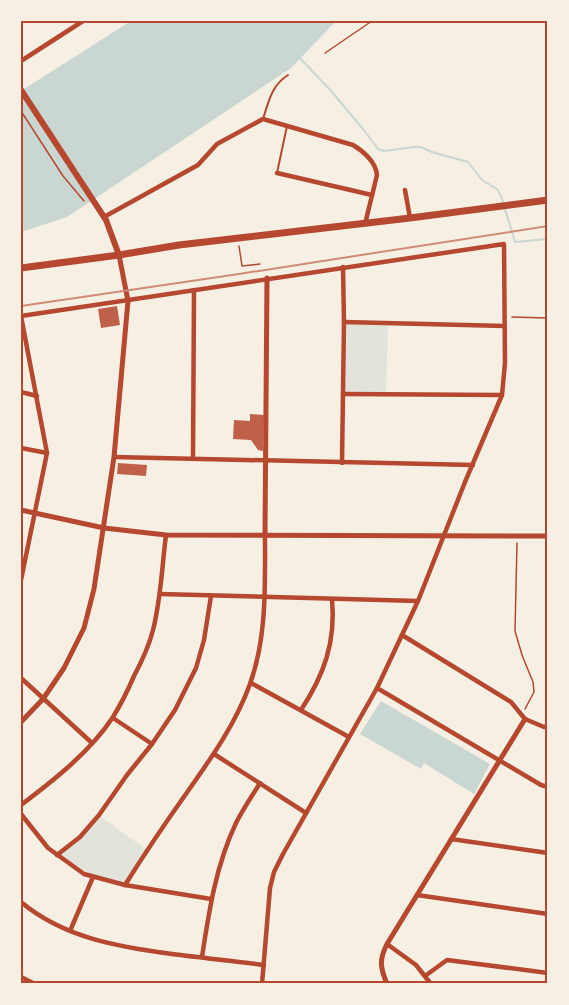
<svg xmlns="http://www.w3.org/2000/svg" width="569" height="1005" viewBox="0 0 569 1005" font-family="Cabin,sans-serif">
<style>
.green{fill:#e2e4dc}
.water{fill:#c9d6d2}
.lines{fill:none;stroke-linecap:round;stroke-linejoin:round}
.stream{stroke:#c9d6d2;stroke-width:2}
.building{fill:#bf614a}
.path{stroke:#b5482f;stroke-width:1.5}
.service{stroke:#b5482f;stroke-width:2}
.minor{stroke:#b5482f;stroke-width:4.5}
.tertiary{stroke:#b5482f;stroke-width:5}
.secondary{stroke:#b5482f;stroke-width:6}
.trunk{stroke:#b5482f;stroke-width:7}
.rail{stroke:#cf8b77;stroke-width:2}
.neatline{fill:none;stroke:#b5482f;stroke-width:2}
</style>
<rect width="100%" height="100%" fill="#f6efe4"/>
<!-- green -->
<g class="green">
<path d="M 344,322 L 388,323 L 386,394 L 343,394 Z"/>
<path d="M 99,815 L 147,850 L 125,885 L 97,878 L 57,855 L 80,837 Z"/>
</g>
<!-- water -->
<g class="water">
<path d="M 131,21 L 336,21 L 291,68 L 67,217 L 21,232 L 21,91 Z"/>
<path d="M 381,701 L 490,764 L 474,794 L 424,763 L 421,769 L 360,734 Z"/>
</g>
<g class="lines">
<!-- stream -->
<path class="stream" d="M 300,58 L 332,92 L 363,129 L 378,149 L 384,151 L 414,147 L 421,147 L 432,152 L 468,162 L 482,180 L 497,189 L 501,196 L 515,242 L 548,239"/>
</g>
<!-- building -->
<g class="building">
<path d="M 117,306 L 120,325 L 101,328 L 98,309 Z"/>
<path d="M 250,414 L 264,415 L 263,451 L 258,450 L 251,440 L 233,439 L 234,420 L 250,421 Z"/>
<path d="M 118,463 L 147,465 L 146,476 L 117,474 Z"/>
</g>
<g class="lines">
<!-- path -->
<g class="path">
<path d="M 325,53 L 372,21"/>
<path d="M 21,111 L 63,176 L 84,201"/>
<path d="M 239,246 L 242,266 L 260,264"/>
<path d="M 512,317 L 548,318"/>
<path d="M 517,543 L 515,631 L 522,655 L 533,682 L 534,692 L 525,709"/>
</g>
<!-- service -->
<g class="service">
<path d="M 263,119 C 269,101 271,86 288,75"/>
<path d="M 277,173 L 287,126"/>
</g>
<!-- minor -->
<g class="minor">
<path d="M 21,61 L 83,21"/>
<path d="M 277,173 L 372,195"/>
<path d="M 405,190 L 410,218"/>
<path d="M 104,217 L 198,165 L 217,144 L 263,119 L 353,145 C 363,151 376,162 377,175 L 365,224"/>
<path d="M 21,316 L 504,244 L 505,363 L 502,395 L 465,482 L 418,601 L 377,688 L 283,854 L 274,872 L 270,888 L 262,984"/>
<path d="M 344,322 L 505,326"/>
<path d="M 21,392 L 37,396"/>
<path d="M 343,394 L 502,395"/>
<path d="M 21,448 L 47,453"/>
<path d="M 114,457 L 473,465"/>
<path d="M 193,459 L 194,290"/>
<path d="M 342,463 L 344,322 L 343,267"/>
<path d="M 21,580 L 47,453 L 21,316"/>
<path d="M 160,594 L 418,601"/>
<path d="M 402,635 L 511,702 L 525,719 L 544,727 L 548,726"/>
<path d="M 21,678 L 92,743"/>
<path d="M 251,683 L 349,737"/>
<path d="M 377,688 L 541,785 L 548,787"/>
<path d="M 301,710 C 324,675 336,642 332,599"/>
<path d="M 113,718 L 152,744"/>
<path d="M 214,754 L 306,813"/>
<path d="M 21,805 C 54,780 90,752 113,717 C 121,704 128,690 134,676 C 142,661 149,646 153,630 C 161,599 162,566 166,535"/>
<path d="M 21,814 L 48,848 L 84,874 L 125,885 L 211,899"/>
<path d="M 451,839 L 548,853"/>
<path d="M 57,855 L 80,837 L 99,815 L 127,775 L 152,744 L 175,710 L 196,668 L 204,640 L 211,596"/>
<path d="M 125,885 C 145,853 166,822 188,791 C 212,757 236,723 250,684 C 267,637 265,585 265,535"/>
<path d="M 417,895 L 548,914"/>
<path d="M 21,902 C 64,938 119,947 172,954 C 203,958 233,961 264,965"/>
<path d="M 70,931 L 93,877"/>
<path d="M 387,944 L 416,965 L 431,984"/>
<path d="M 202,957 C 209,911 216,865 236,823 C 243,809 252,796 260,783"/>
<path d="M 425,976 L 447,960 L 548,973"/>
<path d="M 21,977 L 35,984"/>
</g>
<!-- tertiary -->
<g class="tertiary">
<path d="M 21,510 L 104,528 L 166,535 L 548,536"/>
<path d="M 265,535 L 267,278"/>
<path d="M 21,722 L 43,699 L 64,668 L 84,628 L 94,589 L 114,457 L 128,301 L 119,255"/>
<path d="M 387,984 C 380,967 379,960 387,944 L 525,719"/>
</g>
<!-- secondary -->
<path class="secondary" d="M 21,90 L 106,220 L 119,255"/>
<!-- trunk -->
<path class="trunk" d="M 21,268 L 119,255 L 179,245 L 410,218 L 548,200"/>
<!-- rail -->
<path class="rail" d="M 21,306 L 239,274 L 548,226"/>
</g>
<!-- border -->
<rect width="569" height="1005" fill="none" stroke="#f6efe4" stroke-width="45"/>
<rect x="22" y="22" width="524" height="960" class="neatline"/>
</svg>
